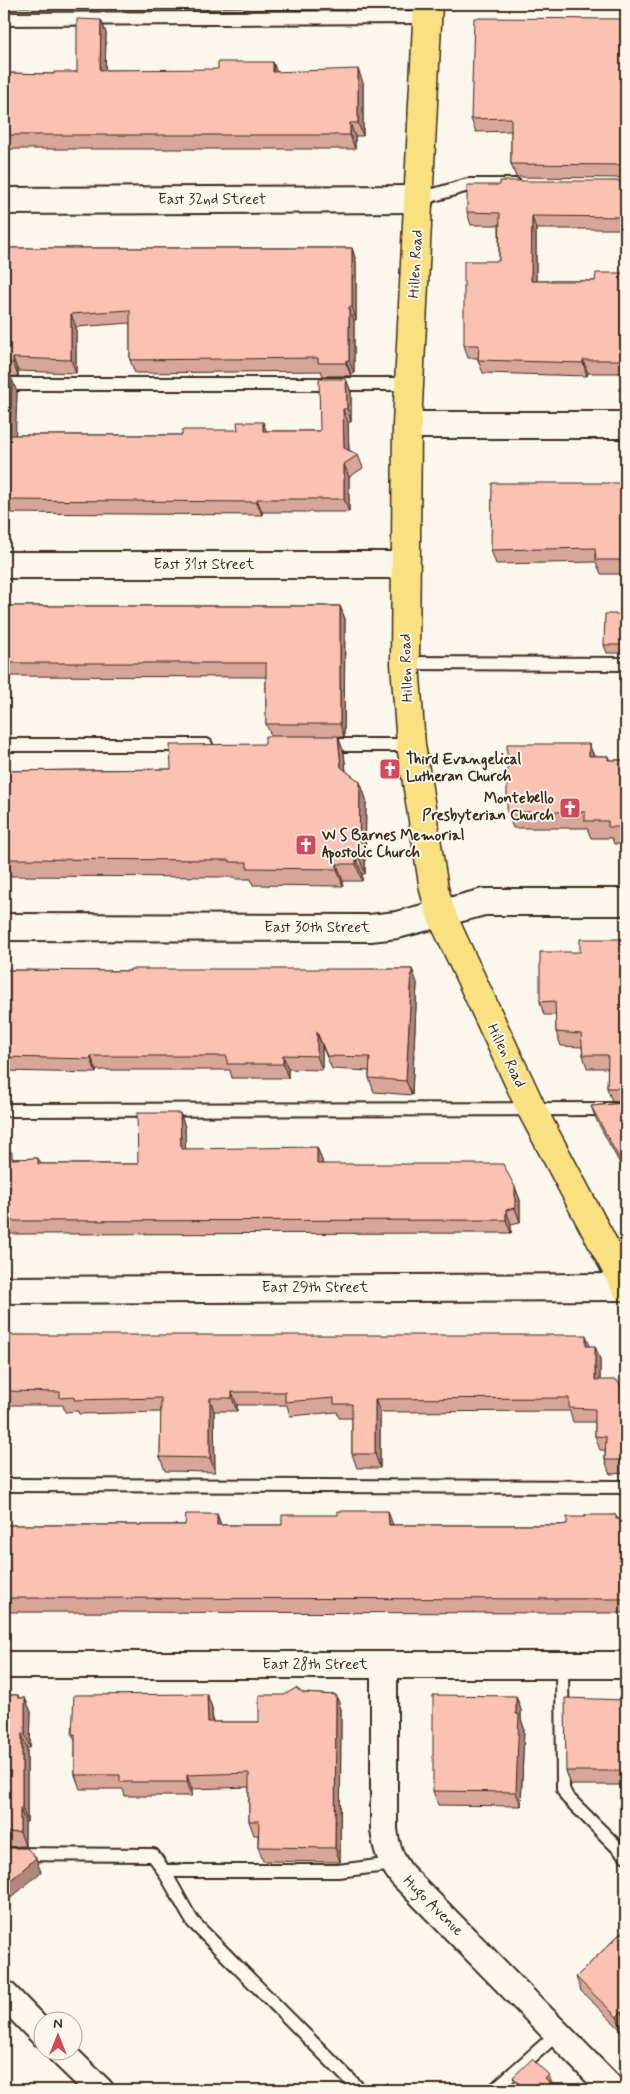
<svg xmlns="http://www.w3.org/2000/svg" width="630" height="2094" viewBox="0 0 630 2094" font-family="Mynerve,sans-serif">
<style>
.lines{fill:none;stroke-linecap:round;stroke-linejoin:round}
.service-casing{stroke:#3b2a1e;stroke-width:16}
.minor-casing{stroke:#3b2a1e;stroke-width:30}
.primary-casing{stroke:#3b2a1e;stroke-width:31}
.service{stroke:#fbf7ec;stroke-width:12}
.minor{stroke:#fbf7ec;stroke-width:26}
.primary{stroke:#f9e181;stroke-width:28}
.wall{fill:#d8a699;stroke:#3b2a1e}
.shaded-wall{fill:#b0877d;stroke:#3b2a1e}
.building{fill:#fbc1b2;stroke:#3b2a1e}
.labels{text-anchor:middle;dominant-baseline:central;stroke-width:4;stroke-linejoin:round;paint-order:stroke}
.street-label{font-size:15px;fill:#3b2a1e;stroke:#fbf7ec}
.poi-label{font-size:15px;font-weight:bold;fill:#3b2a1e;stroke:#fbf7ec;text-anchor:start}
</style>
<rect width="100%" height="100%" fill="#fbf7ec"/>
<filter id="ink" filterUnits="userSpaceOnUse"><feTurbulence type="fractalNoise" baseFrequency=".02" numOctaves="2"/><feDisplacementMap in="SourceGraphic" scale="10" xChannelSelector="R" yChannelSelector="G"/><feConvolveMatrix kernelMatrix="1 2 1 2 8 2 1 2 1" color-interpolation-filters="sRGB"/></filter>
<g filter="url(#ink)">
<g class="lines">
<!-- service casing -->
<g class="service-casing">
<g id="service">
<path d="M 4,19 L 428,17"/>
<path d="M 420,199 L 468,185 L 515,185"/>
<path d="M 4,384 L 410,384"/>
<path d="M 405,663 L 626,664"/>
<path d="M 4,745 L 206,745"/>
<path d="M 326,745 L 411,745"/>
<path d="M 4,1110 L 626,1109"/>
<path d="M 4,1485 L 626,1487"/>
<path d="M 562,1665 L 563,1789 L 567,1797 L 626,1856"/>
<path d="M 4,1854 L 153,1855 C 169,1876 179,1900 193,1922 L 360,2090"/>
<path d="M 165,1871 L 338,1871 L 394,1864"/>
<path d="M 494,2090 L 557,2034"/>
</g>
</g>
<!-- minor casing -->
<g class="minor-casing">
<g id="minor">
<path d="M 4,201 L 420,199"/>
<path d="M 407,425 L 626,425"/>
<path d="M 4,565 L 405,565"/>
<path d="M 4,927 L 370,928 L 397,925 L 484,902 L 626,902"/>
<path d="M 4,1290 L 626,1287"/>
<path d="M 4,1665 L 626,1665"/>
<path d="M 384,1665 L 384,1829 C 386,1847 390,1859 401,1874 L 613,2090"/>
<path d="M 4,1994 L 42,2033"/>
<path d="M 61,2052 L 100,2090"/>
</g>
</g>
<!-- primary casing -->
<g class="primary-casing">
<path id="primary" d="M 428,4 L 407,425 L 405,663 L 411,745 L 434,889 L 441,914 L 532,1110 L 626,1287"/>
</g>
<!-- service -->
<use href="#service" class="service"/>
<!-- minor -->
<use href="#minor" class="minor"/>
<!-- primary -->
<use href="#primary" class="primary"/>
</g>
<!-- wall -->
<g class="wall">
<rect x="4" y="4" width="46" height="3"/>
<path d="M 197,4 L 251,4 L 251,7 L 198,8 Z"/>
<path d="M 310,4 L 366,4 L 366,8 L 311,6 Z"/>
<path d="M 626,19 L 626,178 L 516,177 L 511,164 L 511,131 L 476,132 L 471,119 Z"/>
<path d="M 101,20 L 106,33 L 105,70 L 276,72 L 363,82 L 363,136 L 355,136 L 355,149 L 4,149 L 4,73 L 54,74 L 77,72 Z"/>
<path d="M 626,179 L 626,229 L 536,229 L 536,281 L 595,281 L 626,273 L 626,373 L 588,373 L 587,376 L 483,373 L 478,360 L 478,358 L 468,358 L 464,345 L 499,261 L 499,225 L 471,225 L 467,212 L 500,185 L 621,181 Z"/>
<path d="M 4,248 L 352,248 L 356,261 L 356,320 L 354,320 L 354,374 L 351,374 L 351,376 L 323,376 L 321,371 L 135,373 L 130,360 L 130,323 L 76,327 L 76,373 L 18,371 L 18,376 L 4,377 Z"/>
<path d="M 4,379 L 17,392 L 15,435 L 182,435 L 267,431 L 320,431 L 346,379 L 351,392 L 351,422 L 348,422 L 349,450 L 358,455 L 363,468 L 349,477 L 349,512 L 262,512 L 262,515 L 4,513 Z"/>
<path d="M 626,483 L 626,574 L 601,574 L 596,562 L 496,564 L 491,550 Z"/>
<path d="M 4,606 L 340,606 L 345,619 L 344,737 L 338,737 L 344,753 L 346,771 L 360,782 L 366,799 L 365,874 L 362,874 L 362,881 L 343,881 L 343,886 L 253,885 L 251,879 L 236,879 L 235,877 L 4,876 L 4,771 L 171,769 L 265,744 L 271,736 L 266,724 L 266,677 L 4,676 Z"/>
<path d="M 626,614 L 626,653 L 607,653 L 604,645 Z"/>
<path d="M 589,744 L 594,756 L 608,756 L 610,760 L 626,760 L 626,844 L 614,844 L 612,838 L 591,838 L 587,828 L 513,828 L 507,812 Z"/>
<path d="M 626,939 L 626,1101 L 612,1101 L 607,1088 L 608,1068 L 587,1068 L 583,1055 L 582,1047 L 561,1046 L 556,1032 L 556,1015 L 544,1015 L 540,1002 L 580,952 Z"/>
<path d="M 412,969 L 417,983 L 412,1095 L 374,1092 L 369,1078 L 369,1071 L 332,1069 L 322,1046 L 322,1070 L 288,1069 L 288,1078 L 232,1078 L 230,1070 L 96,1070 L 96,1073 L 4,1071 L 4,970 L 130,971 Z"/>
<path d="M 626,1101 L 626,1175 L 596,1119 L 591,1106 L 625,1103 Z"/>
<path d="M 180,1113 L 185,1127 L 185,1149 L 322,1160 L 322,1164 L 515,1187 L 520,1200 L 520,1222 L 511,1224 L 511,1233 L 4,1234 L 4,1152 L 14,1159 L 38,1158 L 41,1164 L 138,1164 Z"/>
<path d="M 4,1335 L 590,1346 L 600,1359 L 600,1380 L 626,1397 L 626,1473 L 610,1474 L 605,1460 L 605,1450 L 600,1450 L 595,1436 L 595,1422 L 573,1422 L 570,1411 L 380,1412 L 380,1468 L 357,1468 L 352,1454 L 352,1418 L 339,1418 L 337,1412 L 290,1416 L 287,1405 L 237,1405 L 237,1411 L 214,1411 L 215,1472 L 165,1471 L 160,1457 L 161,1412 L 79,1414 L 78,1411 L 65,1412 L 63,1405 L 4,1405 Z"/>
<path d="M 217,1514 L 221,1525 L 560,1525 L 567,1524 L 585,1517 L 616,1515 L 618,1519 L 626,1519 L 626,1613 L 4,1612 L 4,1525 L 185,1525 Z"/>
<path d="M 303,1693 L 336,1695 L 341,1709 L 340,1862 L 263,1861 L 258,1847 L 258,1835 L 254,1835 L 249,1821 L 249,1787 L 192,1789 L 192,1796 L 125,1796 L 123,1789 L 80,1789 L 75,1775 L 75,1741 L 72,1734 L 207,1694 L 212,1708 L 213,1722 L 259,1722 L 284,1695 Z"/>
<path d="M 4,1695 L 18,1695 L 19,1698 L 25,1698 L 31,1712 L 30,1748 L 27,1748 L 27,1822 L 25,1822 L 25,1846 L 4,1847 Z"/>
<path d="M 516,1696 L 521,1710 L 521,1719 L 524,1728 L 521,1806 L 438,1805 L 433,1791 Z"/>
<path d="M 626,1700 L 626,1785 L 571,1785 L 566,1771 Z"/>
<path d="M 626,1928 L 626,2026 L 622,2031 L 581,1991 L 576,1977 Z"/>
<path d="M 513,2077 L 553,2088 L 556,2090 L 518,2090 Z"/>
</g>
<!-- shaded-wall -->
<g class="shaded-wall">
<path d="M 101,20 L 106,33 L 105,84 L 100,70 Z"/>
<path d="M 273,62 L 278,75 L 273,72 Z"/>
<path d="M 358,69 L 363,82 L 363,136 L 358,123 Z"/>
<path d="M 350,123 L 355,136 L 355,149 L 350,135 Z"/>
<path d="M 532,216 L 536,229 L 536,294 L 531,281 Z"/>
<path d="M 352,248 L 356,261 L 356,320 L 352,307 Z"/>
<path d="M 349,307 L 354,320 L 354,374 L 349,361 Z"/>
<path d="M 71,314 L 76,327 L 76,373 L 71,360 Z"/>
<path d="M 13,358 L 18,371 L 18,376 L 13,363 Z"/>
<path d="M 346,360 L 351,374 L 351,376 L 346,363 Z"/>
<path d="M 583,360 L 588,373 L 587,376 L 583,363 Z"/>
<path d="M 12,379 L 17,392 L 15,448 L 10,435 Z"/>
<path d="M 346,379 L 351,392 L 351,422 L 347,409 Z"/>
<path d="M 343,409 L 348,422 L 349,461 L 344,448 Z"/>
<path d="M 263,422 L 268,435 L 263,431 Z"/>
<path d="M 344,464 L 349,477 L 349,512 L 344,499 Z"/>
<path d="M 257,499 L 262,512 L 262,515 L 257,502 Z"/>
<path d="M 340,606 L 345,619 L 344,737 L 340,724 Z"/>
<path d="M 338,736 L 344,753 L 347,784 L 341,767 Z"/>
<path d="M 589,744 L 595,760 L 589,756 Z"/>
<path d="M 360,782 L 366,799 L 365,874 L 359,857 Z"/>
<path d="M 356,857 L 362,874 L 362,881 L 356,864 Z"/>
<path d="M 337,864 L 343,881 L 343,886 L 337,869 Z"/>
<path d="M 412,969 L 417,983 L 412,1095 L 406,1081 Z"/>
<path d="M 317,1032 L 322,1046 L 322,1070 L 317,1056 Z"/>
<path d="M 283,1055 L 288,1069 L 288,1078 L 283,1064 Z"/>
<path d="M 91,1056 L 96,1070 L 96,1073 L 91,1059 Z"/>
<path d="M 180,1113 L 185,1127 L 186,1162 L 181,1149 Z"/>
<path d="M 317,1147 L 322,1160 L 322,1178 L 317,1164 Z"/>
<path d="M 515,1187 L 520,1200 L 520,1222 L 515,1208 Z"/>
<path d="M 506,1210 L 511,1224 L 511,1233 L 506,1220 Z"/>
<path d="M 586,1335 L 591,1349 L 586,1346 Z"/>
<path d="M 595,1346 L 600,1359 L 600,1393 L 595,1380 Z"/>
<path d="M 232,1392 L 237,1405 L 237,1411 L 232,1398 Z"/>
<path d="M 210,1398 L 214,1411 L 215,1472 L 210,1458 Z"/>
<path d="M 375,1399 L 380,1412 L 380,1468 L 375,1454 Z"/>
<path d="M 388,1511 L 393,1525 L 389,1525 Z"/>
<path d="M 217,1514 L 222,1528 L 217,1525 Z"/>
<path d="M 207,1694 L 212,1708 L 213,1736 L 208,1722 Z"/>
<path d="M 336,1695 L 341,1709 L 340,1862 L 335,1848 Z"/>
<path d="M 516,1696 L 521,1710 L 521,1719 L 524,1728 L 521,1806 L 516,1792 Z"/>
<path d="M 25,1698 L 31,1712 L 30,1748 L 25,1734 Z"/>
<path d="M 22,1734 L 27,1748 L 27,1822 L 22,1808 Z"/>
<path d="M 187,1775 L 192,1789 L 192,1796 L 187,1782 Z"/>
<path d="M 20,1808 L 25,1822 L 25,1846 L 20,1832 Z"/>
<path d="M 36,1858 L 41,1872 L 4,1904 L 4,1886 Z"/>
<path d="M 622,2011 L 626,2022 L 626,2026 L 622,2031 L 617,2017 Z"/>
<path d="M 549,2075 L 554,2089 L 545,2079 Z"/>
</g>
<!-- building -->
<g class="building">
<path d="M 474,18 L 626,19 L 626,168 L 621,165 L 511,164 L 511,118 L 471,119 Z"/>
<path d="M 77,19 L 101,20 L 100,70 L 218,69 L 218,62 L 273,62 L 273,72 L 358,69 L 358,123 L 350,123 L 350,135 L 4,135 L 4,73 L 54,74 L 54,72 L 77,72 Z"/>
<path d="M 626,179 L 626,217 L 532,216 L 531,281 L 595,281 L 596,273 L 626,273 L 626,360 L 583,360 L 583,363 L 478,360 L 479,345 L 464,345 L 464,261 L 499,261 L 500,213 L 467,212 L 467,185 L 500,185 L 500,181 L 621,181 Z"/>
<path d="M 4,248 L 352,248 L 352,307 L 349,307 L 349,361 L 346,360 L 346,363 L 318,363 L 318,358 L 130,360 L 130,310 L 71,314 L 71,360 L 13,358 L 13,363 L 4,363 Z"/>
<path d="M 4,379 L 12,379 L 10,435 L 182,435 L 182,430 L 238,430 L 237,422 L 263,422 L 263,431 L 320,431 L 319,379 L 346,379 L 347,409 L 343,409 L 344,448 L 358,455 L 344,464 L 344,499 L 257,499 L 257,502 L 4,500 Z"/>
<path d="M 492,483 L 626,483 L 626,560 L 596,560 L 595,548 L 491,550 Z"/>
<path d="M 4,606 L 340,606 L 340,724 L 266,724 L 266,663 L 4,663 Z"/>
<path d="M 605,614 L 626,614 L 626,645 L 604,645 Z"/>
<path d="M 265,736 L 338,736 L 341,767 L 360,782 L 359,857 L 356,857 L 356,864 L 337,864 L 337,869 L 247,868 L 247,862 L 230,862 L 230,860 L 4,859 L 4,771 L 171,769 L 170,745 L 265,744 Z"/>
<path d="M 507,744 L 589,744 L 589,756 L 608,756 L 608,760 L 626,760 L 626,827 L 608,827 L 608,821 L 585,821 L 585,812 L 507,812 Z"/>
<path d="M 580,939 L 626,939 L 626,1091 L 622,1088 L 607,1088 L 608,1055 L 583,1055 L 581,1034 L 556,1032 L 555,1001 L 540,1002 L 540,952 L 580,952 Z"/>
<path d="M 130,969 L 412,969 L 406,1081 L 369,1078 L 370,1057 L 327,1056 L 317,1032 L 317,1056 L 283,1055 L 283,1064 L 227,1064 L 227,1056 L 91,1056 L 91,1059 L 4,1057 L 4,970 L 130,971 Z"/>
<path d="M 626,1101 L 626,1171 L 591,1106 L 625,1103 Z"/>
<path d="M 137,1113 L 180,1113 L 181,1149 L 317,1147 L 317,1164 L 503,1164 L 515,1187 L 515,1208 L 506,1210 L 506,1220 L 4,1221 L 4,1152 L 12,1152 L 12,1159 L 38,1158 L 38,1164 L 138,1164 Z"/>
<path d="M 4,1335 L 586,1335 L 586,1346 L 595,1346 L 595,1380 L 617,1380 L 626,1397 L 626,1460 L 605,1460 L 606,1437 L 595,1436 L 595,1409 L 569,1408 L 569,1398 L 375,1399 L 375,1454 L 352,1454 L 352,1404 L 334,1404 L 334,1398 L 285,1402 L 285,1392 L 232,1392 L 232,1398 L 210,1398 L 210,1458 L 160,1457 L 161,1398 L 74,1400 L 74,1397 L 60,1398 L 60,1392 L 4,1391 Z"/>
<path d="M 338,1511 L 388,1511 L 389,1525 L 560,1525 L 567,1524 L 567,1517 L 585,1517 L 585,1515 L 616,1515 L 616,1519 L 626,1519 L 626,1599 L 4,1598 L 4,1525 L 185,1525 L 186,1514 L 217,1514 L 217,1525 L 282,1525 L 282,1515 L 338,1515 Z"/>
<path d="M 296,1688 L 303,1693 L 336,1695 L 335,1848 L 258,1847 L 259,1821 L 249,1821 L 249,1773 L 187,1775 L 187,1782 L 120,1782 L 120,1775 L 75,1775 L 75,1734 L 72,1734 L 74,1695 L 207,1694 L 208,1722 L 259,1722 L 259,1695 L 284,1695 Z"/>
<path d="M 4,1695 L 18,1695 L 18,1698 L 25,1698 L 25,1734 L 22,1734 L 22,1808 L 20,1808 L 20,1832 L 4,1833 Z"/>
<path d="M 433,1695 L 516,1696 L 516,1714 L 519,1714 L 516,1792 L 433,1791 Z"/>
<path d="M 565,1698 L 626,1700 L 626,1771 L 566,1771 Z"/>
<path d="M 4,1848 L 27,1848 L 36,1858 L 4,1886 Z"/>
<path d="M 626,1928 L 626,2015 L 622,2011 L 617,2017 L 576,1977 Z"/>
<path d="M 532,2059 L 549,2075 L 545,2079 L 556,2090 L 526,2090 L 513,2077 Z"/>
</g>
</g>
<!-- icons -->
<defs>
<g id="church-square" transform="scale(1.125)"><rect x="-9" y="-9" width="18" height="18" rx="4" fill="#d1495b" stroke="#fbf7ec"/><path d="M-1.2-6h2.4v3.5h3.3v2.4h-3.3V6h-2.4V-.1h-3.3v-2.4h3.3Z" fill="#fff"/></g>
</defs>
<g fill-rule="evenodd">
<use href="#church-square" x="390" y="769"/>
<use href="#church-square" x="570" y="808"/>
<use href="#church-square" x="306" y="845"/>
</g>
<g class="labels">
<!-- street labels -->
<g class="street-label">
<text x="212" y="200">East 32nd Street</text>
<text transform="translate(416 264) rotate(-87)">Hillen Road</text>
<text x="204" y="565">East 31st Street</text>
<text transform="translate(407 668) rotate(-92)">Hillen Road</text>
<text x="317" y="928">East 30th Street</text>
<text transform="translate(506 1056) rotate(64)">Hillen Road</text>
<text x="315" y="1288">East 29th Street</text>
<text x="315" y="1665">East 28th Street</text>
<text transform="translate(433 1906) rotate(45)">Hugo Avenue</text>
</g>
<!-- poi labels -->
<g class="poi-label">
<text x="406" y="760">Third Evangelical<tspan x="406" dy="17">Lutheran Church</tspan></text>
<text x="554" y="799" text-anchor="end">Montebello<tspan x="554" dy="17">Presbyterian Church</tspan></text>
<text x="322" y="836">W S Barnes Memorial<tspan x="322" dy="17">Apostolic Church</tspan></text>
</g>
</g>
<!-- margin -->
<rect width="630" height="2094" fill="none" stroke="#fbf7ec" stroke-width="20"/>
<rect x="10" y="10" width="610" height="2074" fill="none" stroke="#3b2a1e" stroke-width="2" filter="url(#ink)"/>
<!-- north arrow -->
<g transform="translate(58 2036)"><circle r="24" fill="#fbf7ec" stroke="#aea59a"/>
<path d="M0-4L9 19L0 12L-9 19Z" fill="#d1495b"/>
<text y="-8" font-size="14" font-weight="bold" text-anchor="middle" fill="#3b2a1e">N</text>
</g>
</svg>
